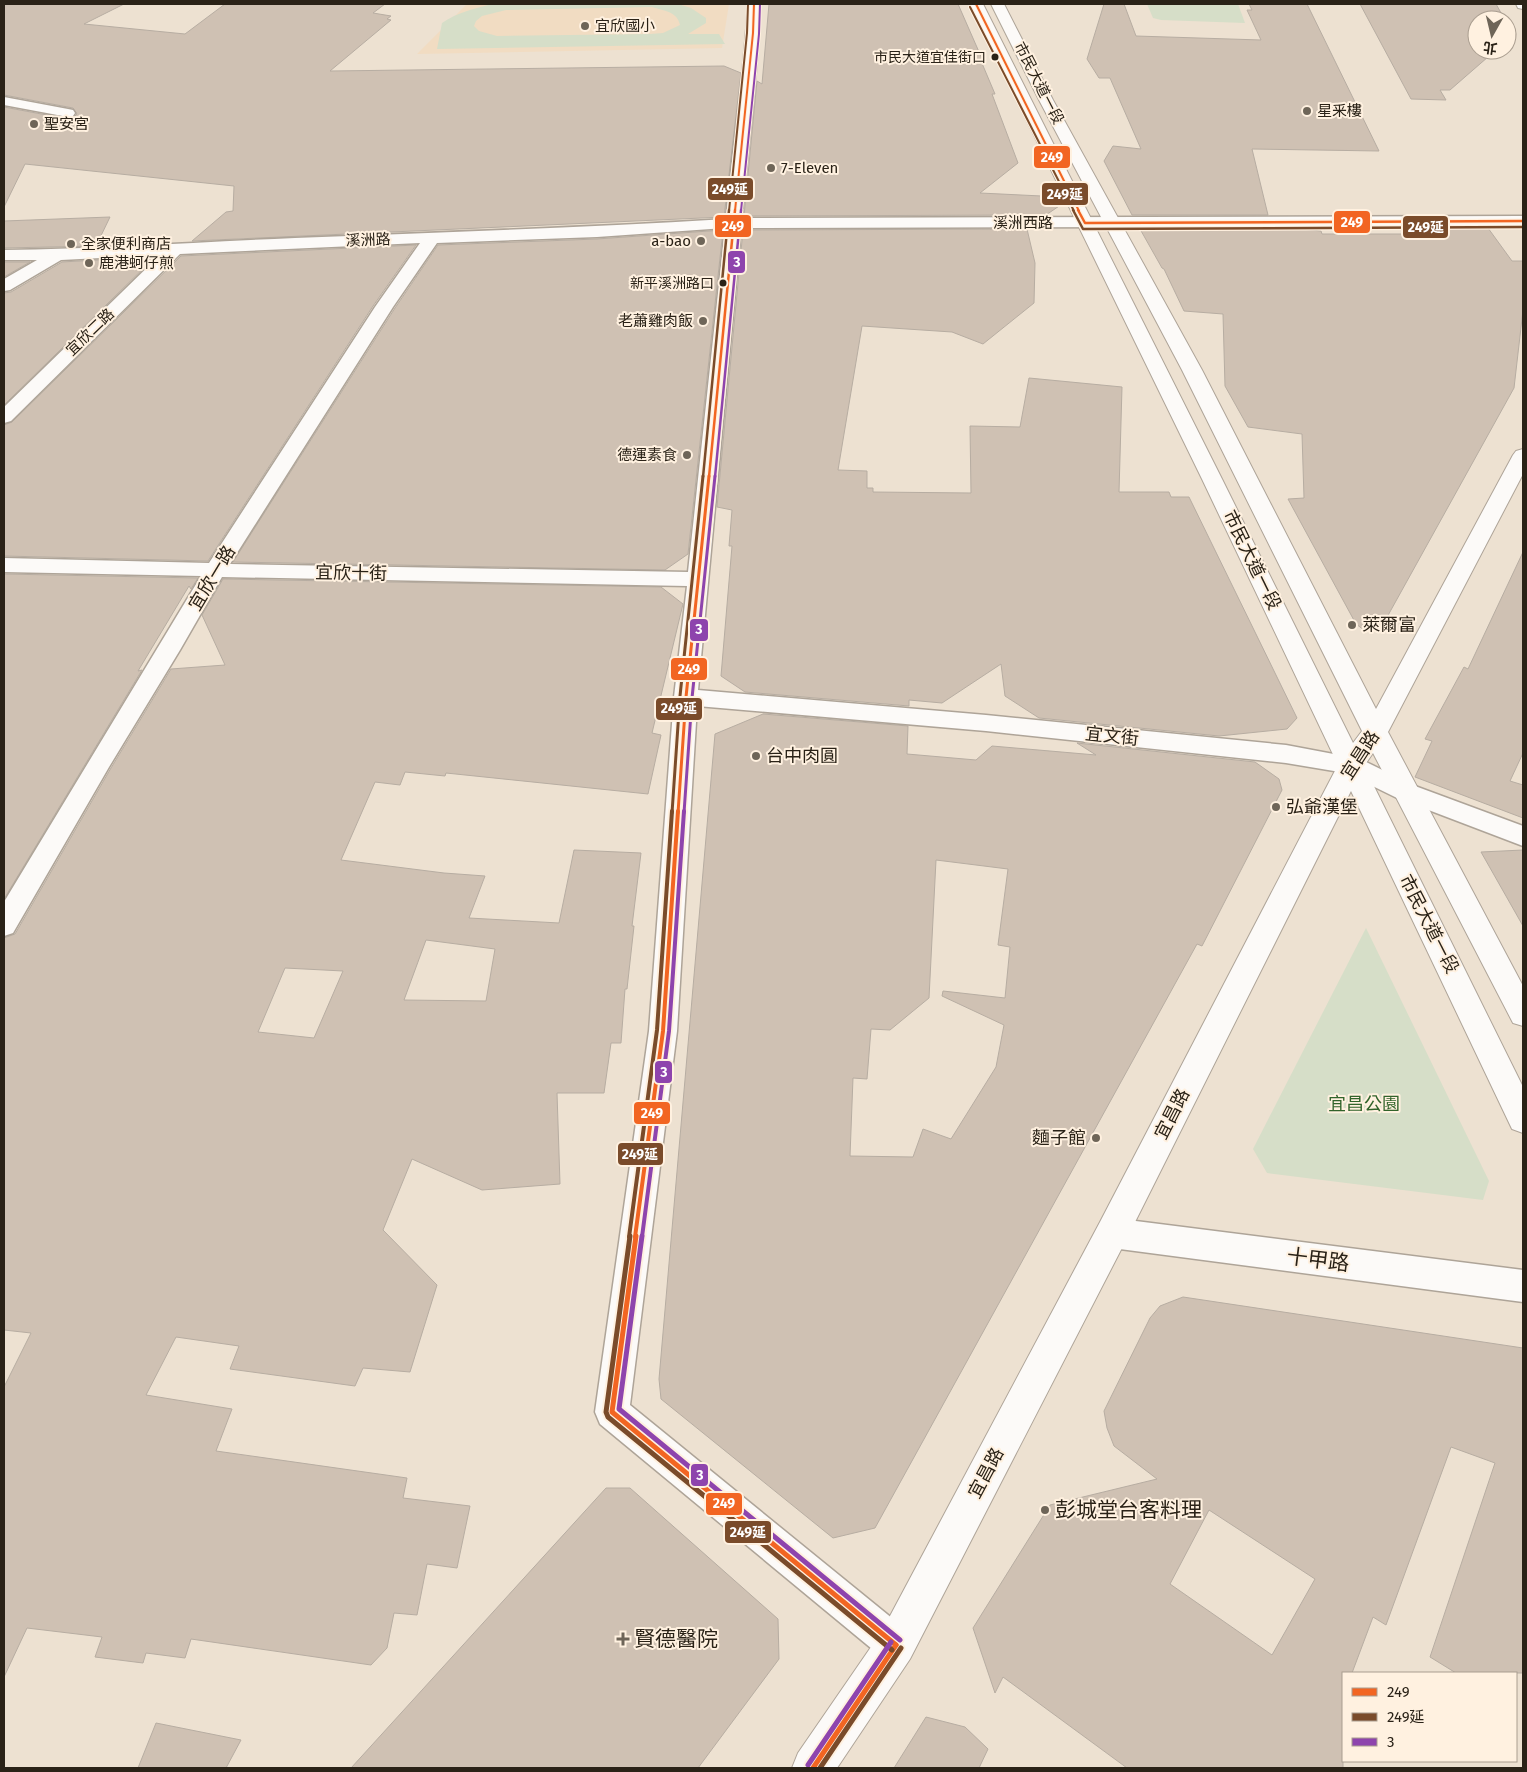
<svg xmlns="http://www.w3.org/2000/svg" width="1527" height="1772" viewBox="0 0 1527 1772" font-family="'Fira Sans','Noto Sans TC',sans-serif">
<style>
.built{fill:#f1dcc2}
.green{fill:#d6dec8;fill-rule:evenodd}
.building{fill:#cfc1b3;stroke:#b7ada2;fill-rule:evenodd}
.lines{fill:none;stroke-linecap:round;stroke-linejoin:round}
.minor-casing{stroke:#aea498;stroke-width:3}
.tertiary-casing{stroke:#aea498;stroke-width:2}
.minor{fill:#fcfaf8;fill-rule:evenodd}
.tertiary{fill:#fcfaf8;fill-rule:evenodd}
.bus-1-far4-casing{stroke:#fff1e0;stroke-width:4}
.bus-1-far3-casing{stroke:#fff1e0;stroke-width:5}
.bus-1-far2-casing{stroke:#fff1e0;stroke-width:6}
.bus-1-far1-casing{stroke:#fff1e0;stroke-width:8}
.bus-1-casing{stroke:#fff1e0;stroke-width:9}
.bus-2-far4-casing{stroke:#fff1e0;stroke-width:4}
.bus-2-far3-casing{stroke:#fff1e0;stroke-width:5}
.bus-2-far2-casing{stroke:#fff1e0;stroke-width:6}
.bus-2-far1-casing{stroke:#fff1e0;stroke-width:8}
.bus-2-casing{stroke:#fff1e0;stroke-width:9}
.bus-3-far4-casing{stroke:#fff1e0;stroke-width:4}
.bus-3-far3-casing{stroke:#fff1e0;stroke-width:5}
.bus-3-far2-casing{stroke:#fff1e0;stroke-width:6}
.bus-3-far1-casing{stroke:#fff1e0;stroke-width:8}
.bus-3-casing{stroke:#fff1e0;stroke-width:9}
.bus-1-far4{stroke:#f26522;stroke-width:2}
.bus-1-far3{stroke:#f26522;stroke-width:2.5}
.bus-1-far2{stroke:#f26522;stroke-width:3}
.bus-1-far1{stroke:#f26522;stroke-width:4}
.bus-1{stroke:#f26522;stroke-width:5}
.bus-2-far4{stroke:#7a4b2a;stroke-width:2}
.bus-2-far3{stroke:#7a4b2a;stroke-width:2.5}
.bus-2-far2{stroke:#7a4b2a;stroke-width:3}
.bus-2-far1{stroke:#7a4b2a;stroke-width:4}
.bus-2{stroke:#7a4b2a;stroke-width:5}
.bus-3-far4{stroke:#8e44ad;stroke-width:2}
.bus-3-far3{stroke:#8e44ad;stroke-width:2.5}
.bus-3-far2{stroke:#8e44ad;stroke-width:3}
.bus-3-far1{stroke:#8e44ad;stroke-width:4}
.bus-3{stroke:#8e44ad;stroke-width:5}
.poi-dot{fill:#6e6558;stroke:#fff1e0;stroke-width:2}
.bus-dot{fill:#2a2217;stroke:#fff1e0;stroke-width:2}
.labels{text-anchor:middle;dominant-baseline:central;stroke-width:4;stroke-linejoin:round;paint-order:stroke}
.far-bus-label{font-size:14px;fill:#2a2217;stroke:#fff1e0;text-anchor:end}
.far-poi-label{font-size:15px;fill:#2a2217;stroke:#fff1e0;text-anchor:start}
.far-street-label{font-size:15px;fill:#2a2217;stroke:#fff1e0}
.street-label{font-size:18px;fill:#2a2217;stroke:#fff1e0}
.poi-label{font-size:18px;fill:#2a2217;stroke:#fff1e0;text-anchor:start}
.park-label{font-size:18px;fill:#31632a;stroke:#fff1e0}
.near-street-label{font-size:21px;fill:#2a2217;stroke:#fff1e0}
.near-poi-label{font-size:21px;fill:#2a2217;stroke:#fff1e0;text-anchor:start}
.line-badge{stroke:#fff1e0;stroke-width:2}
.badge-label{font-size:14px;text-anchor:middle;font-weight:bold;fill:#fff}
</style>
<rect width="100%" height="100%" fill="#ede1d1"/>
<!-- built -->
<path class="built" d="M 467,4 L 729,4 L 722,48 L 417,54 Z"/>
<!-- green -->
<g class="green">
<path d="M 492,4 L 678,4 L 691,8 L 706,18 L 706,23 L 688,34 L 719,34 L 725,44 L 437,49 L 442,23 C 458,12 474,9 492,4 ZM 652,7 C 664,11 677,11 680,25 L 663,33 L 650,34 L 497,36 L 479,31 L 474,26 L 476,21 L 482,16 L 506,10 Z"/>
<path d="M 1147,4 L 1238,4 L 1245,23 L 1161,20 L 1153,18 Z"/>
<path d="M 1366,928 L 1489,1181 L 1483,1200 L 1267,1173 L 1253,1149 Z"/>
</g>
<!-- building -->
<g class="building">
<path d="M 4,4 L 124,4 L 84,24 L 185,34 L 225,4 L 385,4 L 373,13 L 391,16 L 387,19 L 391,20 L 330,71 L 724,66 L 741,73 L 724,217 L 192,241 L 226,212 L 233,211 L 234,186 L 25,164 L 4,207 L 4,107 L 68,119 L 73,118 L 77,114 L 73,108 L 4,95 Z"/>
<path d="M 769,4 L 958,4 L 983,61 L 981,61 L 995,94 L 992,94 L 1018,163 L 980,193 L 1062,197 L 1065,202 L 1046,215 L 744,216 L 757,81 L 762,84 Z"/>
<path d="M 1104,4 L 1124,4 L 1136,36 L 1261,40 L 1247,10 L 1252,10 L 1249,4 L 1307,4 L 1379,151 L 1252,149 L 1268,215 L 1132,215 L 1104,161 L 1113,146 L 1141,149 L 1110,78 L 1099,78 L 1087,59 Z"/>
<path d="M 1360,4 L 1496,4 L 1505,20 L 1477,20 L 1477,50 L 1496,50 L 1450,90 L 1440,90 L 1446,100 L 1411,99 Z"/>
<path d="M 110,217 L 96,246 L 4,248 L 4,221 Z"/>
<path d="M 1293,228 L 1321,231 L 1322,234 L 1429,234 L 1425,228 L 1488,228 L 1512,261 L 1523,261 L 1523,310 L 1514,388 L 1381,628 L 1364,630 L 1356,624 L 1288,499 L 1304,498 L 1302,434 L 1248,427 L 1225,386 L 1223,314 L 1184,311 L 1164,269 L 1162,268 L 1140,229 Z"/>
<path d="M 1027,229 L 1035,263 L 1034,303 L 983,344 L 952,332 L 862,326 L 838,470 L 867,471 L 867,488 L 873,488 L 873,492 L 971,493 L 970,426 L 1020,427 L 1029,378 L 1122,387 L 1119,492 L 1169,492 L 1171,497 L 1189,497 L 1297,718 L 1287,729 L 1219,736 L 1039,718 L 1005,696 L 1001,664 L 942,703 L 909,700 L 909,706 L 745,692 L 721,676 L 732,546 L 729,546 L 732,510 L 717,507 L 743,230 Z"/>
<path d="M 723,230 L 688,554 L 665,570 L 233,562 L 395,308 L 438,245 L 597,239 Z"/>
<path d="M 416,245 L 373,306 L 208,561 L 4,556 L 4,425 L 12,422 L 181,256 Z"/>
<path d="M 131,258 L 154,258 L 4,405 L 4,293 L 11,292 L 62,262 Z"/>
<path d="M 4,262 L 30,262 L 4,277 Z"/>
<path d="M 1523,552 L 1523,753 L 1510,781 L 1523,785 L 1523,818 L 1415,777 L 1432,741 L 1425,739 L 1464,667 L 1468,669 Z"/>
<path d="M 4,574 L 198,578 L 191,589 L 189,586 L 138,671 L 142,670 L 4,899 Z"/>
<path d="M 223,579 L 661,587 L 683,604 L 652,733 L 661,735 L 648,794 L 446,773 L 445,776 L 405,772 L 400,785 L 375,782 L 341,860 L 444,873 L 485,876 L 469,918 L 559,923 L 574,850 L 641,853 L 632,926 L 634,926 L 627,989 L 625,989 L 621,1043 L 611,1043 L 604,1093 L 557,1093 L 560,1184 L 482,1190 L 412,1159 L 383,1230 L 437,1285 L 410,1372 L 363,1368 L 355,1386 L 230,1369 L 239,1346 L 176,1337 L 146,1395 L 232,1409 L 216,1451 L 407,1478 L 403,1498 L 470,1506 L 457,1568 L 427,1564 L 417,1615 L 394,1613 L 387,1648 L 371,1665 L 191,1639 L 185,1658 L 146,1653 L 143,1663 L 95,1657 L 102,1637 L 27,1628 L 4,1677 L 4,1387 L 31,1333 L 4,1330 L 4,938 L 15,934 L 111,768 L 171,669 L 225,665 L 202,615 ZM 426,940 L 495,949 L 486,1001 L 404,1000 ZM 285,968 L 343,971 L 314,1038 L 258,1032 Z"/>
<path d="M 763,714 L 908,726 L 907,754 L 976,760 L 992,746 L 1096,755 L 1077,743 L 1255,762 L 1279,779 L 1282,790 L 1202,946 L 1197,944 L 875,1528 L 833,1538 L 661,1399 L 659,1379 L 715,734 ZM 936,860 L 1008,869 L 998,945 L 1010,947 L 1005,998 L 943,991 L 942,996 L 1004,1025 L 996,1067 L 951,1139 L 923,1129 L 913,1157 L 850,1156 L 853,1078 L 867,1079 L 871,1029 L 890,1030 L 929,998 Z"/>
<path d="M 1523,850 L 1523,926 L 1481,852 Z"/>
<path d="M 1183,1297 L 1523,1348 L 1523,1673 L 1456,1673 L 1430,1657 L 1495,1463 L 1451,1447 L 1386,1625 L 1373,1617 L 1352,1673 L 1343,1673 L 1343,1768 L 1127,1768 L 1003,1677 L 995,1693 L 973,1628 L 1050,1505 L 1157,1479 L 1114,1446 L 1107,1428 L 1104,1411 L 1150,1318 L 1160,1306 ZM 1209,1510 L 1315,1579 L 1272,1655 L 1170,1584 Z"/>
<path d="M 606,1488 L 630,1488 L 778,1619 L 779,1659 L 698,1768 L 351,1768 Z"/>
<path d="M 926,1717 L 965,1727 L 988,1749 L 979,1768 L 894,1768 Z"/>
<path d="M 156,1723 L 241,1740 L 226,1768 L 138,1768 Z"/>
</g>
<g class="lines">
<!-- minor casing -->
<g class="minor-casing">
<g id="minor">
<path d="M 748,4 L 760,4 C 758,75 747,147 742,218 L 1523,216 L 1523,226 L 741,228 L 698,690 L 986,715 L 1286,745 L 1360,759 L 1415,786 L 1523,826 L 1523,846 L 1397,798 L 1346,773 L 1286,763 L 986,731 L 697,706 L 677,1031 L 630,1405 L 909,1632 L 915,1645 L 909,1658 L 896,1664 L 883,1658 L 600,1424 L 595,1412 L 649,1031 L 674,697 L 687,586 L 222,577 L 180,650 L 109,767 L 13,933 L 4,936 L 4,902 L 201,576 L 4,572 L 4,558 L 209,563 L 375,307 L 420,243 L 180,254 L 11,421 L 4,423 L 4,407 L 160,255 L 61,260 L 10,290 L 4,291 L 4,279 L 37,260 L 4,260 L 4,250 C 101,249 198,242 295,238 C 439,232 582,228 726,219 C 732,147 745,76 748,4 ZM 725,228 L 688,572 L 230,564 L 393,307 L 437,243 L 597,237 Z"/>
<path d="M 4,97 L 68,109 L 73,110 L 75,113 L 73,116 L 68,117 L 4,105 Z"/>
<path d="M 1112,1218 L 1523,1270 L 1523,1302 L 1112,1248 L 1101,1243 L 1096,1233 L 1101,1223 Z"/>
</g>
</g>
<!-- tertiary casing -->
<g class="tertiary-casing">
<g id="tertiary">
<path d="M 970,4 L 983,4 L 1222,479 L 1353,743 L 1362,731 L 1182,370 L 1039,100 L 991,4 L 1004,4 L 1053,100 L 1202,370 L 1376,709 L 1513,455 L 1516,451 L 1523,449 L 1523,474 L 1388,732 L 1523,986 L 1523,1026 L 1513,1023 L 1373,753 L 1364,766 L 1523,1087 L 1523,1133 L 1512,1129 L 1351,791 L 1124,1244 L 910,1659 L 837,1768 L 792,1768 L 798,1753 L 882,1631 L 1100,1222 L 1338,765 L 1202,479 Z"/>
<path d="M 1516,4 L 1523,4 L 1523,9 L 1518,8 Z"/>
</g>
</g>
<!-- minor -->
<use href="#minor" class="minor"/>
<!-- tertiary -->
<use href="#tertiary" class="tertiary"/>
<!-- bus-1-far4 casing -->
<g class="bus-1-far4-casing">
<g id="bus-1-far4">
<path d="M 976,4 L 1079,211"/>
<path d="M 735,211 L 753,33 L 754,4"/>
</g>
</g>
<!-- bus-1-far3 casing -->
<g class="bus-1-far3-casing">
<g id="bus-1-far3">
<path d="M 1078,210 L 1085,223 L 1523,221"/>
<path d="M 709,477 L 735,210"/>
</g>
</g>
<!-- bus-1-far2 casing -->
<g class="bus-1-far2-casing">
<path id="bus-1-far2" d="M 678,813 L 686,697 L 709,476"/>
</g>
<!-- bus-1-far1 casing -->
<g class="bus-1-far1-casing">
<path id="bus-1-far1" d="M 635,1237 L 663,1031 L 678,811"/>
</g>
<!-- bus-1 casing -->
<g class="bus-1-casing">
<g id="bus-1">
<path d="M 636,1236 L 612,1412 L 896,1645"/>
<path d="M 813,1768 L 896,1645"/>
</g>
</g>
<!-- bus-2-far4 casing -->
<g class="bus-2-far4-casing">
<g id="bus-2-far4">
<path d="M 970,7 L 1074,211"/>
<path d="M 729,211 L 747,33 L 748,4"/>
</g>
</g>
<!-- bus-2-far3 casing -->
<g class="bus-2-far3-casing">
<g id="bus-2-far3">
<path d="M 1073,210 L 1083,229 L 1523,227"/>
<path d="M 703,477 L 729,210"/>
</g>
</g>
<!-- bus-2-far2 casing -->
<g class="bus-2-far2-casing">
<path id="bus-2-far2" d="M 672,813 L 680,696 L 703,476"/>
</g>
<!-- bus-2-far1 casing -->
<g class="bus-2-far1-casing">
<path id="bus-2-far1" d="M 629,1237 L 657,1030 L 672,811"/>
</g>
<!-- bus-2 casing -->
<g class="bus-2-casing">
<g id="bus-2">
<path d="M 630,1236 L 606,1412 L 608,1417 L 892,1650"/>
<path d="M 820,1768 L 901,1648"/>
</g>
</g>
<!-- bus-3-far4 casing -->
<g class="bus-3-far4-casing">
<path id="bus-3-far4" d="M 741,211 L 759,34 L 760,4"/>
</g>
<!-- bus-3-far3 casing -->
<g class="bus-3-far3-casing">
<path id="bus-3-far3" d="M 715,477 L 741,210"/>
</g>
<!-- bus-3-far2 casing -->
<g class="bus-3-far2-casing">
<path id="bus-3-far2" d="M 684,813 L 692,698 L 715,476"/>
</g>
<!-- bus-3-far1 casing -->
<g class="bus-3-far1-casing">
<path id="bus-3-far1" d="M 642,1237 L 669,1031 L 684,811"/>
</g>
<!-- bus-3 casing -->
<g class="bus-3-casing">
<g id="bus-3">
<path d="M 642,1236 L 619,1409 L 900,1640"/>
<path d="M 808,1765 L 891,1642"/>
</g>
</g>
<!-- bus-1-far4 -->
<use href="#bus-1-far4" class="bus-1-far4"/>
<!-- bus-1-far3 -->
<use href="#bus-1-far3" class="bus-1-far3"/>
<!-- bus-1-far2 -->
<use href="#bus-1-far2" class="bus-1-far2"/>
<!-- bus-1-far1 -->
<use href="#bus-1-far1" class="bus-1-far1"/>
<!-- bus-1 -->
<use href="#bus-1" class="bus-1"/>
<!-- bus-2-far4 -->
<use href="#bus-2-far4" class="bus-2-far4"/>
<!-- bus-2-far3 -->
<use href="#bus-2-far3" class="bus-2-far3"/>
<!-- bus-2-far2 -->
<use href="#bus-2-far2" class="bus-2-far2"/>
<!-- bus-2-far1 -->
<use href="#bus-2-far1" class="bus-2-far1"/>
<!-- bus-2 -->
<use href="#bus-2" class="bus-2"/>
<!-- bus-3-far4 -->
<use href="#bus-3-far4" class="bus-3-far4"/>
<!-- bus-3-far3 -->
<use href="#bus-3-far3" class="bus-3-far3"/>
<!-- bus-3-far2 -->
<use href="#bus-3-far2" class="bus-3-far2"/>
<!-- bus-3-far1 -->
<use href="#bus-3-far1" class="bus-3-far1"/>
<!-- bus-3 -->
<use href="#bus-3" class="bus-3"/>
</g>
<!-- markers -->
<g class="poi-dot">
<circle cx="585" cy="26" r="5"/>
<circle cx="1307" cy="111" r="5"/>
<circle cx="34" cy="124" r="5"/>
<circle cx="771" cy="168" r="5"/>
<circle cx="701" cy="241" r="5"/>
<circle cx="71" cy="244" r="5"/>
<circle cx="89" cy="263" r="5"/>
<circle cx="703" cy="321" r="5"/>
<circle cx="687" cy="455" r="5"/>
<circle cx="1352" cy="625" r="5"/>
<circle cx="756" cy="756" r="5"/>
<circle cx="1276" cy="807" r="5"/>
<circle cx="1096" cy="1138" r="5"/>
<circle cx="1045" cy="1510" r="5"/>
<path d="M620.5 1631.5h5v5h5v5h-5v5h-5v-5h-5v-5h5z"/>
</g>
<g class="bus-dot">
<circle cx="995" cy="57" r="4.5"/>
<circle cx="723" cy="283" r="4.5"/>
</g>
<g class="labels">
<!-- far-bus labels -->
<g class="far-bus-label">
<text x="986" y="57">市民大道宜佳街口</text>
<text x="714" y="283">新平溪洲路口</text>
</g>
<!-- far-poi labels -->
<g class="far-poi-label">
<text x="595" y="26">宜欣國小</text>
<text x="1317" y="111">星釆樓</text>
<text x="44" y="124">聖安宮</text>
<text x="781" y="168">7-Eleven</text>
<text x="691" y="241" text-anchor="end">a-bao</text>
<text x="81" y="244">全家便利商店</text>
<text x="99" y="263">鹿港蚵仔煎</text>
<text x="693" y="321" text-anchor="end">老蕭雞肉飯</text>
<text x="677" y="455" text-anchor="end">德運素食</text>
</g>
<!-- far-street labels -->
<g class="far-street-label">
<text transform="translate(1039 83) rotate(63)">市民大道一段</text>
<text x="1023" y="223">溪洲西路</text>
<text transform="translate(368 240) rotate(-2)">溪洲路</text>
<text transform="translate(90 332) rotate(-44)">宜欣二路</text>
</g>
<!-- street labels -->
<g class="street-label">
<text transform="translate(1252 560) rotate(64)">市民大道一段</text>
<text transform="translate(351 573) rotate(1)">宜欣十街</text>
<text transform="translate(212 578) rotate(-59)">宜欣一路</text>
<text transform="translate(1112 736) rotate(6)">宜文街</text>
<text transform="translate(1360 755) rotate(-57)">宜昌路</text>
<text transform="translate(1429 924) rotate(63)">市民大道一段</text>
<text transform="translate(1172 1114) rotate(-63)">宜昌路</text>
<text transform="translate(986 1473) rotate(-62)">宜昌路</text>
</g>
<!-- poi labels -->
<g class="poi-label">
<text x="1362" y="625">萊爾富</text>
<text x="766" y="756">台中肉圓</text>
<text x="1286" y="807">弘爺漢堡</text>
<text x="1086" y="1138" text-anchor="end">麵子館</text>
</g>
<!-- park labels -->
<g class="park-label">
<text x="1364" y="1104">宜昌公園</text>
</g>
<!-- near-street labels -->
<g class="near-street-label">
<text transform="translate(1318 1260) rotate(7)">十甲路</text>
</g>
<!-- near-poi labels -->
<g class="near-poi-label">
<text x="1055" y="1510">彭城堂台客料理</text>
<text x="634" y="1639">賢德醫院</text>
</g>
</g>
<g class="line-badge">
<rect x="1033" y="145" width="38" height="24" rx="5" fill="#f26522"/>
<rect x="707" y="177" width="47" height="24" rx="5" fill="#7a4b2a"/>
<rect x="1041" y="182" width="48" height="24" rx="5" fill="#7a4b2a"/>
<rect x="1333" y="210" width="38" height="24" rx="5" fill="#f26522"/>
<rect x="714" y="214" width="38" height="24" rx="5" fill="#f26522"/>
<rect x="1402" y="215" width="47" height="24" rx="5" fill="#7a4b2a"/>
<rect x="727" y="250" width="19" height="24" rx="5" fill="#8e44ad"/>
<rect x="689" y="618" width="20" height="24" rx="5" fill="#8e44ad"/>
<rect x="670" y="657" width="38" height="24" rx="5" fill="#f26522"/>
<rect x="655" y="697" width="48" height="24" rx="5" fill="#7a4b2a"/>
<rect x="654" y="1060" width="19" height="24" rx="5" fill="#8e44ad"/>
<rect x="633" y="1101" width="38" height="24" rx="5" fill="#f26522"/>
<rect x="617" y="1142" width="47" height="24" rx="5" fill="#7a4b2a"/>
<rect x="690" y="1463" width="19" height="24" rx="5" fill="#8e44ad"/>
<rect x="705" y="1492" width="38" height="24" rx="5" fill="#f26522"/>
<rect x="724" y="1520" width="48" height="24" rx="5" fill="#7a4b2a"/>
</g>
<g class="badge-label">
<text x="1052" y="162">249</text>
<text x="730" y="194">249延</text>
<text x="1065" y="199">249延</text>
<text x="1352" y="227">249</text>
<text x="733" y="231">249</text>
<text x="1426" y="232">249延</text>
<text x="737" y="267">3</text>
<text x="699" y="634">3</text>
<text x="689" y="674">249</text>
<text x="679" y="713">249延</text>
<text x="664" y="1077">3</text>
<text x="652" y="1118">249</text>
<text x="640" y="1159">249延</text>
<text x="700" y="1480">3</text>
<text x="724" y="1508">249</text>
<text x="748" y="1537">249延</text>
</g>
<!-- border -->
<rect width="1527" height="1772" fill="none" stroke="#2a2217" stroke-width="10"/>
<!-- legend -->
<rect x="1342" y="1672" width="175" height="90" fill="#fff1e0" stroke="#aa9e90"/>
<rect x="1352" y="1688" width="25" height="8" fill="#f26522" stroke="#aa9e90"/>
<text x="1387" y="1697" font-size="15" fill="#2a2217">249</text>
<rect x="1352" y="1713" width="25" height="8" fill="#7a4b2a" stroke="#aa9e90"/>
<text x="1387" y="1722" font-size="15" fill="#2a2217">249延</text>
<rect x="1352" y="1738" width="25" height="8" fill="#8e44ad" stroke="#aa9e90"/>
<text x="1387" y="1747" font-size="15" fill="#2a2217">3</text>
<!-- north arrow -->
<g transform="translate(1492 35) rotate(188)"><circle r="24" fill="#fff1e0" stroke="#aa9e90"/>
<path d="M0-4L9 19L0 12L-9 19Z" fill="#6e6558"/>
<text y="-8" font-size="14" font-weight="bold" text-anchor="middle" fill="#2a2217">北</text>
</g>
</svg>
